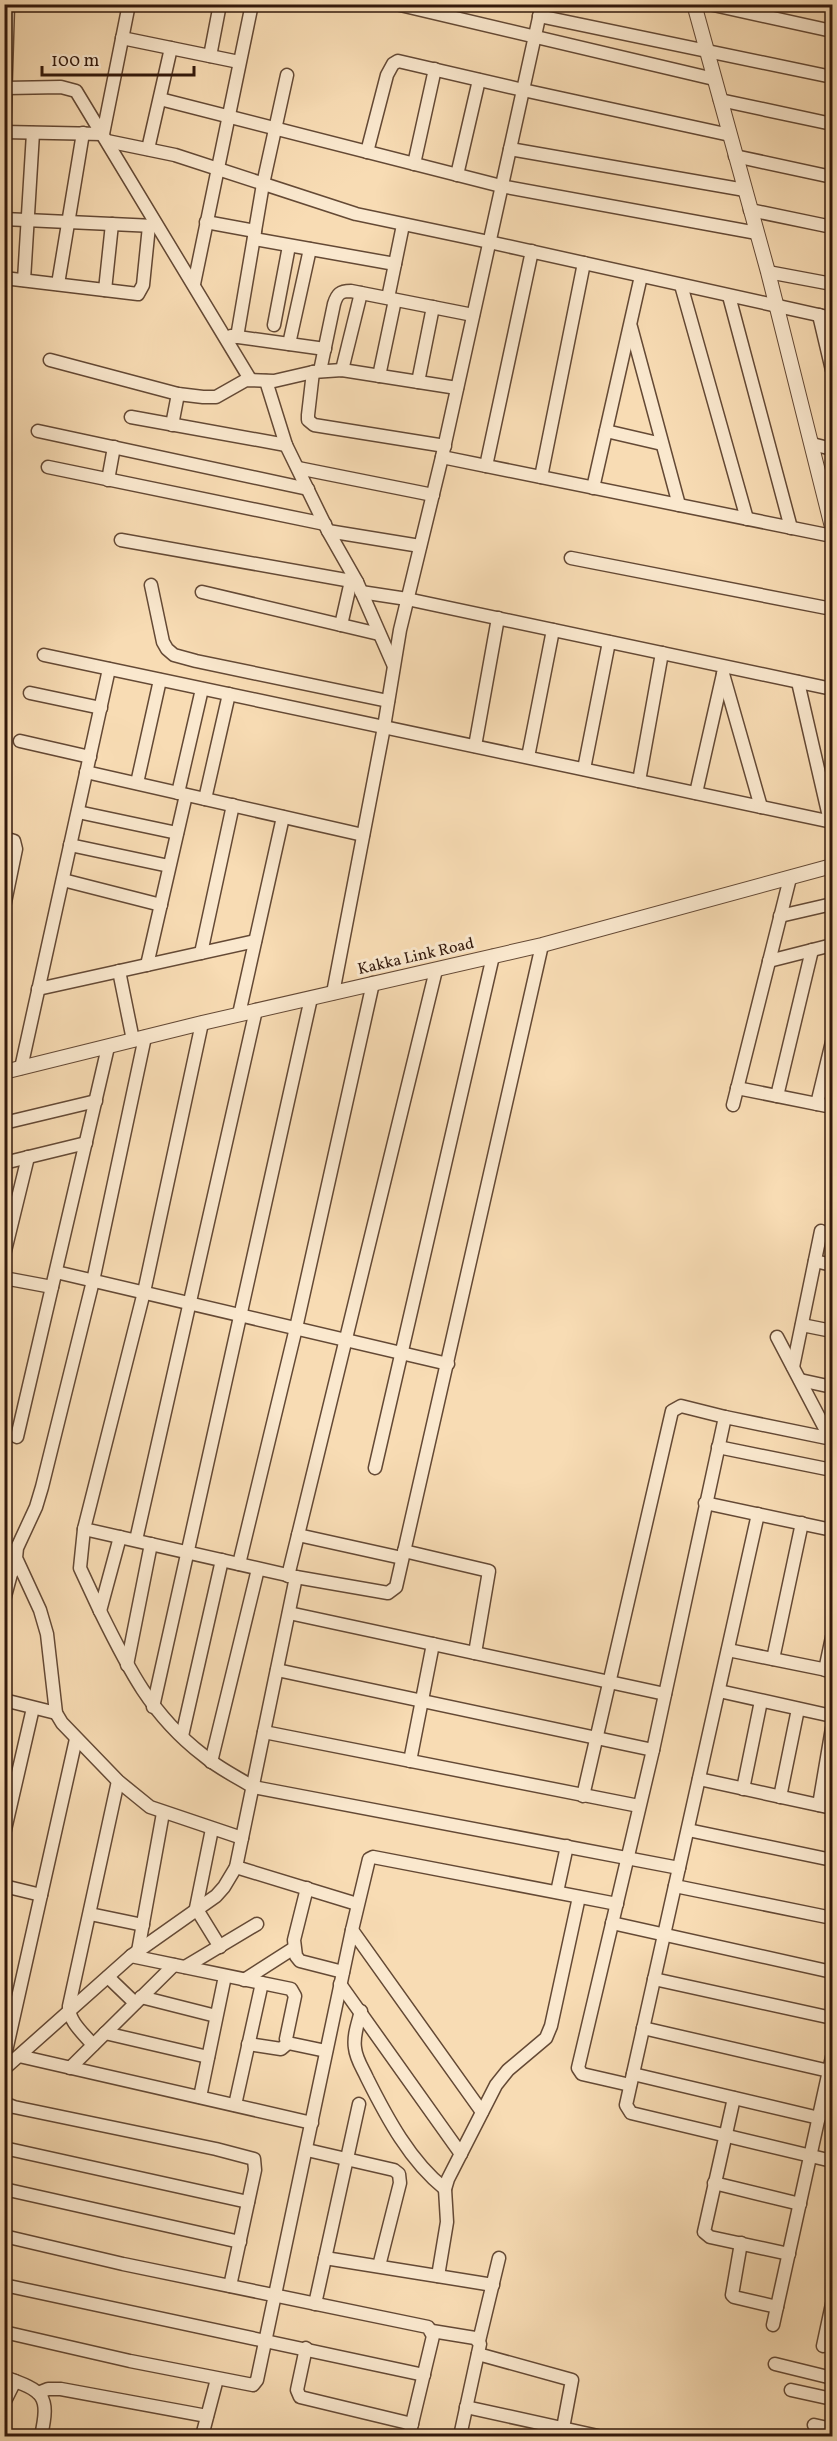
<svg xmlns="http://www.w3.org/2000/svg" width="837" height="2441" viewBox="0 0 837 2441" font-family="Vollkorn,serif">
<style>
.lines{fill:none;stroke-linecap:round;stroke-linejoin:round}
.minor-casing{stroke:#644935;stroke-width:15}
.tertiary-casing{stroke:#644935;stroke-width:16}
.minor{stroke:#fae8ce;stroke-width:12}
.tertiary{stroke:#fae8ce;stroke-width:14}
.labels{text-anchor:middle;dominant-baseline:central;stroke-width:6;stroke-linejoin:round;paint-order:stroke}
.street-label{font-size:16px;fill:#32180b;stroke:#fae8ce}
</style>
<rect width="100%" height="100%" fill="#f8dcb4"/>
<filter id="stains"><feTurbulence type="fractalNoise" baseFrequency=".00333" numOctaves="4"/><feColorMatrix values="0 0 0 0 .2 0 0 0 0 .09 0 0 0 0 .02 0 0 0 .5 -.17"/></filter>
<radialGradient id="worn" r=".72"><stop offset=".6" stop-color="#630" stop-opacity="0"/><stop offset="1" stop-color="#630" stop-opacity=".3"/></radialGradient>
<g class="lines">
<!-- minor casing -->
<g class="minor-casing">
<g id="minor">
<path d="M 396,4 L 714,79"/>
<path d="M 709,4 L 832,31"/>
<path d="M 539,16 L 832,77"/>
<path d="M 122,38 L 239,62"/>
<path d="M 210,56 L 220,4"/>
<path d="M 6,88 L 61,87 L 76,91 L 250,379"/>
<path d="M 160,99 L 501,186 L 757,233"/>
<path d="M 720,100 L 832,124"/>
<path d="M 4,132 L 103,134 L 129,4"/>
<path d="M 4,136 L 8,4"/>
<path d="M 107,141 L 175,155 L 356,214 L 489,242 L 832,318"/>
<path d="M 148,149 L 171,48"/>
<path d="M 510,149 L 745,190"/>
<path d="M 367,152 L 387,75 L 393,64 L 398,61 L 523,90 L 730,135"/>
<path d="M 735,156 L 832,177"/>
<path d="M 414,164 L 435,69"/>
<path d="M 457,175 L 479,80"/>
<path d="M 750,210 L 832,227"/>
<path d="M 4,219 L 154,226"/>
<path d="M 206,222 L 255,231"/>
<path d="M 254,239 L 395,264"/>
<path d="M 768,272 L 832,284"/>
<path d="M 4,278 L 138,294 L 143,285 L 149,226"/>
<path d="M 24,280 L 33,133"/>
<path d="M 58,284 L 83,133"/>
<path d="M 194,284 L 252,4"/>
<path d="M 681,285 L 747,519"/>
<path d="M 105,290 L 112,224"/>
<path d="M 729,296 L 791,528"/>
<path d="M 388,298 L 403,225"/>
<path d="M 819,315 L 832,370"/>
<path d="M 274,325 L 289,246"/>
<path d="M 631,327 L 679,505"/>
<path d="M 231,336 L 325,349"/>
<path d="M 237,337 L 263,184 L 287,75"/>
<path d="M 289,344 L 310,249"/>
<path d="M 50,360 L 178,394 L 203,397 L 216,397 L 246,380 L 274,381 L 313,372 L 342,370 L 457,388"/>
<path d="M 342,370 L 361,293"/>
<path d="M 320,371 L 334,304 C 337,294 340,291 351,291 L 473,315"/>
<path d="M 313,372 L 308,415 L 308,420 L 314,425 L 445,446"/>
<path d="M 379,376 L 395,300"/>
<path d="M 266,381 L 286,445 L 328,531 L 357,582 L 393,664"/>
<path d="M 418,382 L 433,307"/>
<path d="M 131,417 L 286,445"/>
<path d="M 172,425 L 178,394"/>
<path d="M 38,431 L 308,489"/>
<path d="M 606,431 L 662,444"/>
<path d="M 812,444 L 832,449"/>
<path d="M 442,457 L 832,536"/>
<path d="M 486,466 L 532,251"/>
<path d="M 48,467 L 325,524"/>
<path d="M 298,468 L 433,495"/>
<path d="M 541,477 L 584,263"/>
<path d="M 108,480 L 114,447"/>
<path d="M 593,488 L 641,276"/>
<path d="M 328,531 L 420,546"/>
<path d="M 121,540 L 357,582"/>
<path d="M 571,558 L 832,609"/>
<path d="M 151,585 L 163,642 L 167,649 L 174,655 L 196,661 L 388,701"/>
<path d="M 202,592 L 379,634"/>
<path d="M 361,592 L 407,599 L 832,689"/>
<path d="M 341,625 L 351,581"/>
<path d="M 44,655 L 832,822"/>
<path d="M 723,674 L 761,807"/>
<path d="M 798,682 L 830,821"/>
<path d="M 30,693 L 101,708"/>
<path d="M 20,741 L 90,757"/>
<path d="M 475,746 L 498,618"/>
<path d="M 528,757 L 553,630"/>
<path d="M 584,769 L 609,642"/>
<path d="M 86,772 L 363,835"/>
<path d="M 639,781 L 662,653"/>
<path d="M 137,783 L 160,680"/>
<path d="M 178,793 L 202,689"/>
<path d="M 696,793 L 723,674"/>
<path d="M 205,799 L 229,694"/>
<path d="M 78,812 L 177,833"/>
<path d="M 4,838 L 14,841 L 16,849 L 4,907"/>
<path d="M 70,845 L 169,866"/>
<path d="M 63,880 L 161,905"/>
<path d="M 780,916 L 832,904"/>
<path d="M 201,953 L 233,805"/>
<path d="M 769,961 L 832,945"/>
<path d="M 147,965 L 186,795"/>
<path d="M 119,971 L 133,1040"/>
<path d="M 38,989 L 255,941"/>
<path d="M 333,993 L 384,727 L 400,630 L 442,457 L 542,4"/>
<path d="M 239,1014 L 283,817"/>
<path d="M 202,1023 L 144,1292 L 84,1529 L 296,1577 L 388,1593 L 396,1587 L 542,945"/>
<path d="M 145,1037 L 93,1281 L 42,1487 L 36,1507 L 17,1548 L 16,1558 L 40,1610 L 47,1634 L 56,1713 L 62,1723 L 118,1781 L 150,1807 L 242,1838"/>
<path d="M 21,1068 L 109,669"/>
<path d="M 737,1088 L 832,1107"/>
<path d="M 777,1096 L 812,950"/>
<path d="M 817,1104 L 832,1042"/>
<path d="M 733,1105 L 790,878"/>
<path d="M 4,1123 L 96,1101"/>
<path d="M 4,1163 L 86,1143"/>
<path d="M 4,1255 L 28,1157"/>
<path d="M 815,1261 L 832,1265"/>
<path d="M 56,1272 L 448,1364"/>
<path d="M 4,1278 L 52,1287"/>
<path d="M 802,1325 L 832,1331"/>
<path d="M 777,1337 L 832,1442"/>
<path d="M 793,1367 L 821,1231"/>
<path d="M 800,1380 L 832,1387"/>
<path d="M 17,1437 L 108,1047"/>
<path d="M 718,1447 L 832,1470"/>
<path d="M 375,1468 L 493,956"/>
<path d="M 705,1503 L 832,1530"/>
<path d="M 758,1514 L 626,2105 L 631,2113 L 832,2161"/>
<path d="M 84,1529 L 80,1568 L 100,1611 L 120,1537"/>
<path d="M 298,1535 L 402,1558"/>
<path d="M 136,1540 L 256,1010"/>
<path d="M 404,1551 L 489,1571 L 475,1653"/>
<path d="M 239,1564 L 296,1328 L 373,983"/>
<path d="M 288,1576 L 436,970"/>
<path d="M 4,1600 L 11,1574 L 18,1564"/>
<path d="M 100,1611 C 128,1668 151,1715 203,1755 C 218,1768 237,1777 253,1787 L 679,1868"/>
<path d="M 289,1613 L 665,1694"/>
<path d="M 728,1650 L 832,1671"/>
<path d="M 773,1659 L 802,1523"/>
<path d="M 127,1665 L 151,1544"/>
<path d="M 277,1670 L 653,1750"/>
<path d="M 825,1670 L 832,1637"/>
<path d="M 719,1691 L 832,1716"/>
<path d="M 4,1700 L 56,1713"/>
<path d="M 153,1707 L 311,998"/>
<path d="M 264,1732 L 639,1806"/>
<path d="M 182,1736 L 222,1560"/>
<path d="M 410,1761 L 433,1644"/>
<path d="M 211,1762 L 258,1569"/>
<path d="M 699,1779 L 832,1808"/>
<path d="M 743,1789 L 761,1701"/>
<path d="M 583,1796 L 672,1411 L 681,1406 L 725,1417"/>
<path d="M 780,1797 L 798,1709"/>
<path d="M 819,1805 L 832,1728"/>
<path d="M 212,1829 L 196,1908 L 220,1947"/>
<path d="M 688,1830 L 832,1860"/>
<path d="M 4,1834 L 33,1708"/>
<path d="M 236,1867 L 357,1904"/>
<path d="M 4,1886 L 41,1895"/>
<path d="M 675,1886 L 832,1918"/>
<path d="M 307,1888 L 294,1940 L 296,1956 L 300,1961 L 343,1972"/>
<path d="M 557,1892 L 567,1846"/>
<path d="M 90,1914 L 143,1925"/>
<path d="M 612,1923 L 832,1972"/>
<path d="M 352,1930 L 482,2112"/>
<path d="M 138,1951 L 163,1813"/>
<path d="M 131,1956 L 291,1989 L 295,1996 L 286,2039 L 288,2043 L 326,2051"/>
<path d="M 185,1967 L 257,1924"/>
<path d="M 108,1977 L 135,2003"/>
<path d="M 654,1979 L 832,2018"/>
<path d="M 244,1980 L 294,1948"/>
<path d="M 340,1984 L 461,2154"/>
<path d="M 141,1997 L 216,2016"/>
<path d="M 361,2011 C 358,2023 353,2036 355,2048 C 356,2059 363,2069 367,2078 C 387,2118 410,2161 445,2189"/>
<path d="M 643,2028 L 829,2071"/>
<path d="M 105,2033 L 208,2057"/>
<path d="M 248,2044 L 281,2049 L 288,2043"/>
<path d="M 93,2045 C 84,2034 68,2021 69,2006 L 118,1781"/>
<path d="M 19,2056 L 312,2123"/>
<path d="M 4,2060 L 76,1739"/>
<path d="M 70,2068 L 174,1965"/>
<path d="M 4,2069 L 131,1956 L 216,1896 L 224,1887 L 236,1867 L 296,1577"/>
<path d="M 633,2074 L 819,2118"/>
<path d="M 630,2085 L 582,2074 L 578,2068 L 653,1750 L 725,1417 L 832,1439"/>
<path d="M 200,2097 L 225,1976"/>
<path d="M 734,2098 L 704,2232 L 710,2237 L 789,2254"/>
<path d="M 4,2103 L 14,2107 L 216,2149 L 254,2159 L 255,2170 L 230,2286"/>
<path d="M 235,2105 L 262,1983"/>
<path d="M 4,2148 L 248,2202"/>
<path d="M 307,2150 L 394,2170 L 399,2174 L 400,2183 L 379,2266"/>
<path d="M 714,2183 L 800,2204"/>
<path d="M 4,2189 L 240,2242"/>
<path d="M 4,2236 L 123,2264 L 428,2327 L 433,2336 L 409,2436"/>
<path d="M 741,2243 L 732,2295 L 734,2297 L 777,2307"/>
<path d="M 325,2258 L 493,2285"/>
<path d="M 438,2276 L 447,2222 L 445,2189 L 448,2179 L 496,2085 L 508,2070 L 546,2038 L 551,2026 L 579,1897"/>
<path d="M 4,2285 L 424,2375"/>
<path d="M 315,2304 L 359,2104"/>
<path d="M 773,2325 L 832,2057"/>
<path d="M 432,2331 L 475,2338 L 480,2344 L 460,2436"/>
<path d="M 4,2332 L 130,2361 L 253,2385 L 257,2380 L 352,1930 L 369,1859 L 373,1857 L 617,1904"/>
<path d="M 479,2341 L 499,2258"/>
<path d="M 823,2346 L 832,2304"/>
<path d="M 306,2348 L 297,2390 L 300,2397 L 412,2424"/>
<path d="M 478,2354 L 572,2380 L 563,2428"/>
<path d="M 775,2364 L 832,2378"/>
<path d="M 4,2377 C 44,2391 50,2395 41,2436"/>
<path d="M 791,2390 L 832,2399"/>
<path d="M 38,2393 L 48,2389 L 61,2389 L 207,2416"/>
<path d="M 4,2403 L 15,2381"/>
<path d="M 466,2407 L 598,2436"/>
<path d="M 814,2425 L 832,2429"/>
<path d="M 202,2436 L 217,2379"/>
</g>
</g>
<!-- tertiary casing -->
<g class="tertiary-casing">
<g id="tertiary">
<path d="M 694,4 L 768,272 L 832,527"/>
<path d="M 4,1072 L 202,1023 L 542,945 L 832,866"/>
</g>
</g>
<!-- minor -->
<use href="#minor" class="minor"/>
<!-- tertiary -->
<use href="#tertiary" class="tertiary"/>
</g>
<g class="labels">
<!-- street labels -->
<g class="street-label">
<text transform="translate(416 957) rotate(-13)">Kakka Link Road</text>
</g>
</g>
<!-- margin -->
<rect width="837" height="2441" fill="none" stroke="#f8dcb4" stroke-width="24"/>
<rect x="6" y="6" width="825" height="2429" fill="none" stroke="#32180b" stroke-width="3"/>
<rect x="12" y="12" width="813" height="2417" fill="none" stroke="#32180b" stroke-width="1.5"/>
<!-- scale -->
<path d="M42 66v9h152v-9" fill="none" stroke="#32180b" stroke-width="3"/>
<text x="51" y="66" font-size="18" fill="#32180b" stroke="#fae8ce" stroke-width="4.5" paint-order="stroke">100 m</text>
<rect width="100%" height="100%" filter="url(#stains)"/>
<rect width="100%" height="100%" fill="url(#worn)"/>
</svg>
